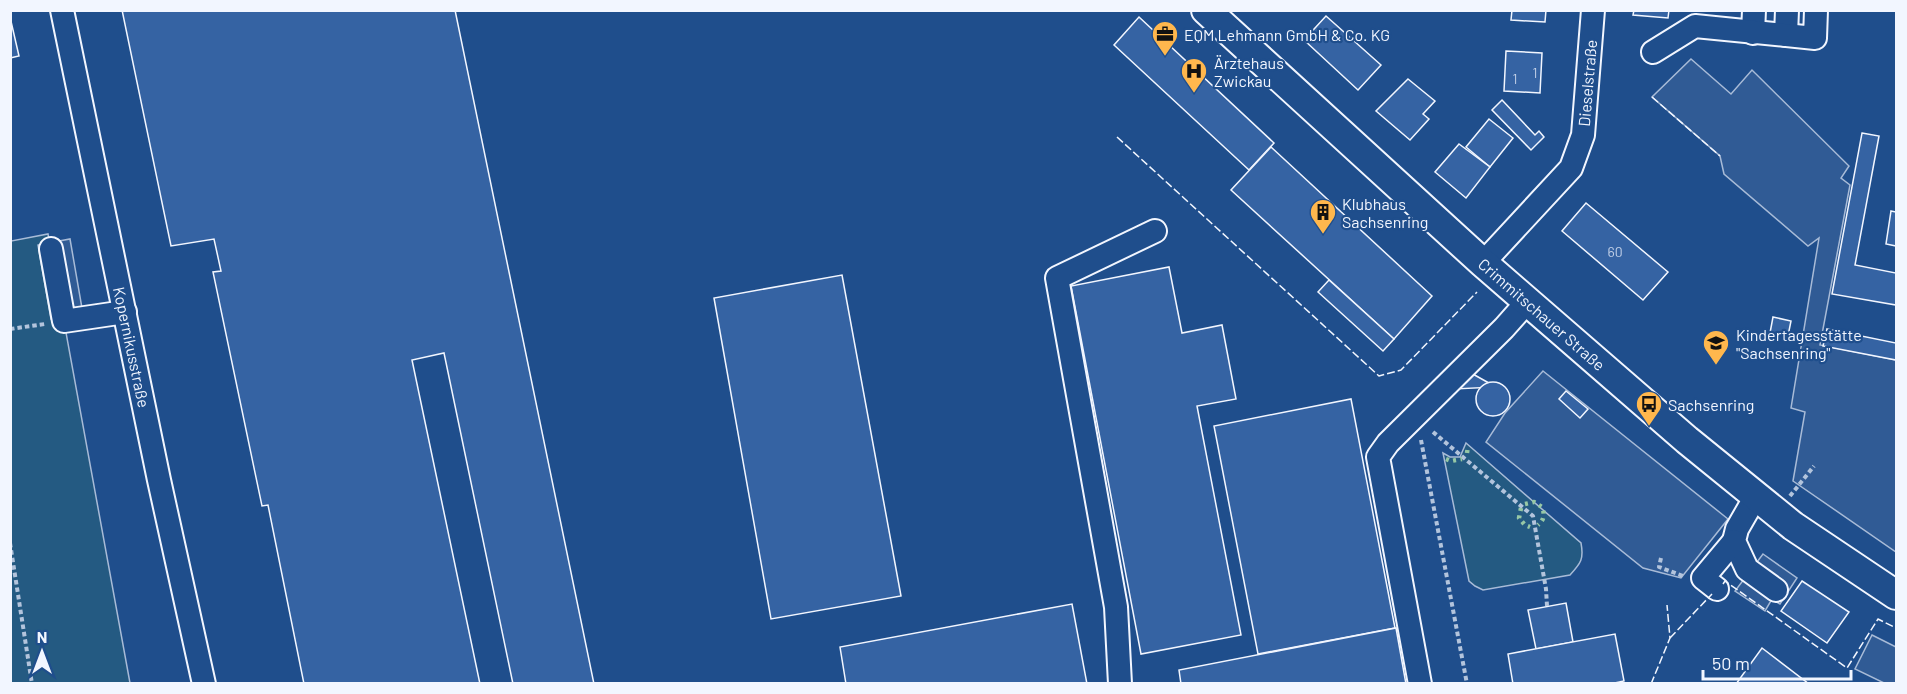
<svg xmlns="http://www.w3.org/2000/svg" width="1907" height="694" viewBox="0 0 1907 694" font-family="Barlow,sans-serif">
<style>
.green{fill:#245a82;stroke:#a8bbd7;stroke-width:1.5}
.parking{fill:#305b95;stroke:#a8bbd7;stroke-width:1.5}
.building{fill:#3563a3;stroke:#f2f6ff;stroke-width:1.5}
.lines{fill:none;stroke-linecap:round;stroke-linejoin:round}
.minor-casing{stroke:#f2f6ff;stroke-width:26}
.major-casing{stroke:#f2f6ff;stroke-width:32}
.path{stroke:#b3c4dc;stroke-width:4;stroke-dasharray:4.5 3;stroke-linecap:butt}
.minor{stroke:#1f4e8c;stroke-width:22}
.major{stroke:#1f4e8c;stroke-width:28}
.hedge{stroke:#97c8a6;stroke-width:4.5;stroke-dasharray:3 4.5;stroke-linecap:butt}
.fence{stroke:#f2f6ff;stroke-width:1.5;stroke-dasharray:8 3;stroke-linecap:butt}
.labels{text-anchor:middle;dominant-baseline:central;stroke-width:4.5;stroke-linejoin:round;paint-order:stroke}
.number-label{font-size:14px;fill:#c3d1e8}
.poi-label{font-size:16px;fill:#f2f6ff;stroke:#1f4e8c;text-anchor:start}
.street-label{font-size:16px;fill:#f2f6ff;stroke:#1f4e8c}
</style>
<rect width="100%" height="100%" fill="#1f4e8c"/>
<!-- green -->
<g class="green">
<path d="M 48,234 L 130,683 L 11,684 L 11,241 Z"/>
<path d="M 1466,443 L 1581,543 C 1584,559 1581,563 1570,575 L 1483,590 L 1475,586 L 1469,581 L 1443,453 L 1450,457 L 1460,457 Z"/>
</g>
<!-- parking -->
<g class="parking">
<path d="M 1691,59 L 1731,94 L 1752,70 L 1849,166 L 1841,178 L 1850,185 L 1820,345 L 1896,360 L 1896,552 L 1793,481 L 1805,412 L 1791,408 L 1819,238 L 1808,246 L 1724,174 L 1720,156 L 1652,97 Z"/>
<path d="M 70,239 L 83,314 L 64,321 L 51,319 L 38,245 Z"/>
<path d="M 1543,371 L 1728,519 L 1681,578 L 1643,568 L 1486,442 L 1505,413 Z"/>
<path d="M 1763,554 L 1797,578 L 1780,604 L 1772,599 L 1765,611 L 1735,591 Z"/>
<path d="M 1872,635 L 1896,647 L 1896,683 L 1884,683 L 1855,669 Z"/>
</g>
<!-- building -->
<g class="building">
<path d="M 122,10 L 455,10 L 594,684 L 513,684 L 444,353 L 412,360 L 480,684 L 304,684 L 268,505 L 262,506 L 213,272 L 221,271 L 214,239 L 171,246 Z"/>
<path d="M 1512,10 L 1546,10 L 1545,22 L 1511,20 Z"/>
<path d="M 1634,10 L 1669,10 L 1668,18 L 1633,15 Z"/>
<path d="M 1326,16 L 1381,65 L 1358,90 L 1304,40 Z"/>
<path d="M 10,17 L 19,56 L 10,58 Z"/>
<path d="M 1139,17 L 1274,143 L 1249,170 L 1114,45 Z"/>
<path d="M 1506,51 L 1542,53 L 1540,93 L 1504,91 Z"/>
<path d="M 1408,79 L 1435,101 L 1423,114 L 1429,119 L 1410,140 L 1376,111 Z"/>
<path d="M 1502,100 L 1535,135 L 1539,131 L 1544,137 L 1531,150 L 1492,110 Z"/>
<path d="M 1489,119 L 1513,138 L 1490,167 L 1466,147 Z"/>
<path d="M 1862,133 L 1879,136 L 1855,265 L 1896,273 L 1896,305 L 1832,294 Z"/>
<path d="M 1459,144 L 1490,167 L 1466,198 L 1435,172 Z"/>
<path d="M 1271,147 L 1432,296 L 1394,339 L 1231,190 Z"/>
<path d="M 1586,203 L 1668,272 L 1643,300 L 1562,231 Z"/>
<path d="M 1891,211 L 1896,212 L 1896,246 L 1886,244 Z"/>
<path d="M 1169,267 L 1182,333 L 1222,325 L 1236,399 L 1197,406 L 1241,635 L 1141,654 L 1071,286 Z"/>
<path d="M 842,275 L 901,596 L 771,619 L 714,298 Z"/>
<path d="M 1329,280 L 1394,339 L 1383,351 L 1318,292 Z"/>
<path d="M 1773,317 L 1791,321 L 1788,336 L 1770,333 Z"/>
<path d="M 1827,329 L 1896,343 L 1896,360 L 1823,346 Z"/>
<path d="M 1471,373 L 1496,387 L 1455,389 Z"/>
<circle cx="1493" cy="399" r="17"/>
<path d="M 1566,391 L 1588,409 L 1580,418 L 1559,399 Z"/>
<path d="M 1351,399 L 1395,628 L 1258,654 L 1214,426 Z"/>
<path d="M 1802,581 L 1849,612 L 1827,643 L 1781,611 Z"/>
<path d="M 1566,603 L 1573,642 L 1536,649 L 1528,610 Z"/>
<path d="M 1072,604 L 1087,684 L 846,684 L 840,647 Z"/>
<path d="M 1396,628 L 1406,684 L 1181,684 L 1179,670 Z"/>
<path d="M 1615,634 L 1624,681 L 1610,684 L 1513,684 L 1508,654 Z"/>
<path d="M 1762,648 L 1809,684 L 1736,684 Z"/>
</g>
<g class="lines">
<!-- minor casing -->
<g class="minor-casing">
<g id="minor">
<path d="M 62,10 L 159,480 L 204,684"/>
<path d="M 1753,33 L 1754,10"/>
<path d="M 1786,35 L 1787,10"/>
<path d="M 1653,52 L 1695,26 L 1815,38 L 1816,10"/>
<path d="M 51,249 L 64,321 L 125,312"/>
<path d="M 1483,263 L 1571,168 L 1583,135 L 1593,10"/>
<path d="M 1756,496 L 1737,529 L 1734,541 L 1747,569 L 1776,590"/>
<path d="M 1717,589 L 1703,578 L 1734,541"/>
<path d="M 1120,684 L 1116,607 L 1057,278 L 1155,231"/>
<path d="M 1420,684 L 1378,457 L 1388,443 L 1504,328 L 1527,302"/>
</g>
</g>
<!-- major casing -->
<g class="major-casing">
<path id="major" d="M 1206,10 L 1483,263 L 1687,440 L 1793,526 L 1896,595"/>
</g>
<!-- path -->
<g class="path">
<path d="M 10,329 L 45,324"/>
<path d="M 1433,432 L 1533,516 L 1546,589 L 1547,606"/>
<path d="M 1421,440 L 1467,684"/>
<path d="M 1790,496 L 1814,466"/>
<path d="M 10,543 L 32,684"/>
<path d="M 1661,558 L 1659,567 L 1683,576"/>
</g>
<!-- minor -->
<use href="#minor" class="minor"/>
<!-- major -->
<use href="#major" class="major"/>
<!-- hedge -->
<g class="hedge">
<path d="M 1467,453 L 1468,446"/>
<path d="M 1446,459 L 1451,461 L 1462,459"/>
<path d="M 1525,504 L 1534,502 L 1542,507 C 1545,515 1544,520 1538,525"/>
<path d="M 1521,508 L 1519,518 L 1525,525 L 1530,527"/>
</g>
<!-- fence -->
<g class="fence">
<path d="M 1652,97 L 1720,156"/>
<path d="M 1117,137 L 1379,376 L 1401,370 L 1477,292"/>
<path d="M 1723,584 L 1725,581 L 1847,668 L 1878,619 L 1896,628"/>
<path d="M 1670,638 L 1712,594"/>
<path d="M 1651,684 L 1670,638 L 1667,605"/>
</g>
</g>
<!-- icons -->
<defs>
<g id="office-pin" transform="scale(1.35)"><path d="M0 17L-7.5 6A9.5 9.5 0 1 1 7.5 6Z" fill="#ffb74d" stroke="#1f4e8c"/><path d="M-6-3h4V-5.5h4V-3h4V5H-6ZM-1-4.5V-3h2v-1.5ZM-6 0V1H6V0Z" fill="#111"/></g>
<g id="hospital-pin" transform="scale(1.35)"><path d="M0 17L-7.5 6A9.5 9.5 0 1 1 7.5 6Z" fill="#ffb74d" stroke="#1f4e8c"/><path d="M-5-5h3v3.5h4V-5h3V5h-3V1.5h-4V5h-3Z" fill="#111"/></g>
<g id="building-pin" transform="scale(1.35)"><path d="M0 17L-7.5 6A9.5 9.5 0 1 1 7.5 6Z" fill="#ffb74d" stroke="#1f4e8c"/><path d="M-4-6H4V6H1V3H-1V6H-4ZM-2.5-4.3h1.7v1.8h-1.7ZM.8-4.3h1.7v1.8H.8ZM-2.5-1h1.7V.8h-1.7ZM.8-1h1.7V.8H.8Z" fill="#111"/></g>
<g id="school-pin" transform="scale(1.35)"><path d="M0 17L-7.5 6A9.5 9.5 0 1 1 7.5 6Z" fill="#ffb74d" stroke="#1f4e8c"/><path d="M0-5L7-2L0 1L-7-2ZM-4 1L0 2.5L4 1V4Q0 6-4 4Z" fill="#111"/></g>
<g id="bus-pin" transform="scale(1.35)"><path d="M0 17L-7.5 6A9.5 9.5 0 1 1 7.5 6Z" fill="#ffb74d" stroke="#1f4e8c"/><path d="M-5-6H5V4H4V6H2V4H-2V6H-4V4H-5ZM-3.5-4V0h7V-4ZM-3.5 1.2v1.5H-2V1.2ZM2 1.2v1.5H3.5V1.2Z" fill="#111"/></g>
</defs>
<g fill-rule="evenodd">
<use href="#office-pin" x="1165" y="34"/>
<use href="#hospital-pin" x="1194" y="71"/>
<use href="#building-pin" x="1323" y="212"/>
<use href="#school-pin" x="1716" y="343"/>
<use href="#bus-pin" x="1649" y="404"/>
</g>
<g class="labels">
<!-- number labels -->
<g class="number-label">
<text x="1535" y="72">1</text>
<text x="1515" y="78">1</text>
<text x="1615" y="251">60</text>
</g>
<!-- poi labels -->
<g class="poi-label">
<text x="1184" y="34">EQM Lehmann GmbH &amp; Co. KG</text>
<text x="1214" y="62">Ärztehaus<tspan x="1214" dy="18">Zwickau</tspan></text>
<text x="1342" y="203">Klubhaus<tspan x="1342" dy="18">Sachsenring</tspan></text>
<text x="1736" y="334">Kindertagesstätte<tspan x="1736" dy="18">"Sachsenring"</tspan></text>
<text x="1668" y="404">Sachsenring</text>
</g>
<!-- street labels -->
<g class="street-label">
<text transform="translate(1587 83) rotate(-85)">Dieselstraße</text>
<text transform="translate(1542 314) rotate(41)">Crimmitschauer Straße</text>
<text transform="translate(132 347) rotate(78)">Kopernikusstraße</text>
</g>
</g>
<!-- border -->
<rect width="1907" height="694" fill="none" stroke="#f2f6ff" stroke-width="24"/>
<!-- north arrow -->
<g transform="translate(42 652)" stroke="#1f4e8c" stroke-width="4.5" paint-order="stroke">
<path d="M0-4.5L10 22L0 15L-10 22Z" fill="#f2f6ff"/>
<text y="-9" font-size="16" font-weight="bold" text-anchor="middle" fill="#f2f6ff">N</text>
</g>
<!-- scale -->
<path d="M1703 670v9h148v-9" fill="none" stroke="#f2f6ff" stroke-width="3"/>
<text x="1712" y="670" font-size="18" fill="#f2f6ff" stroke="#1f4e8c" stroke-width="4.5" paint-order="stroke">50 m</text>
</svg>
